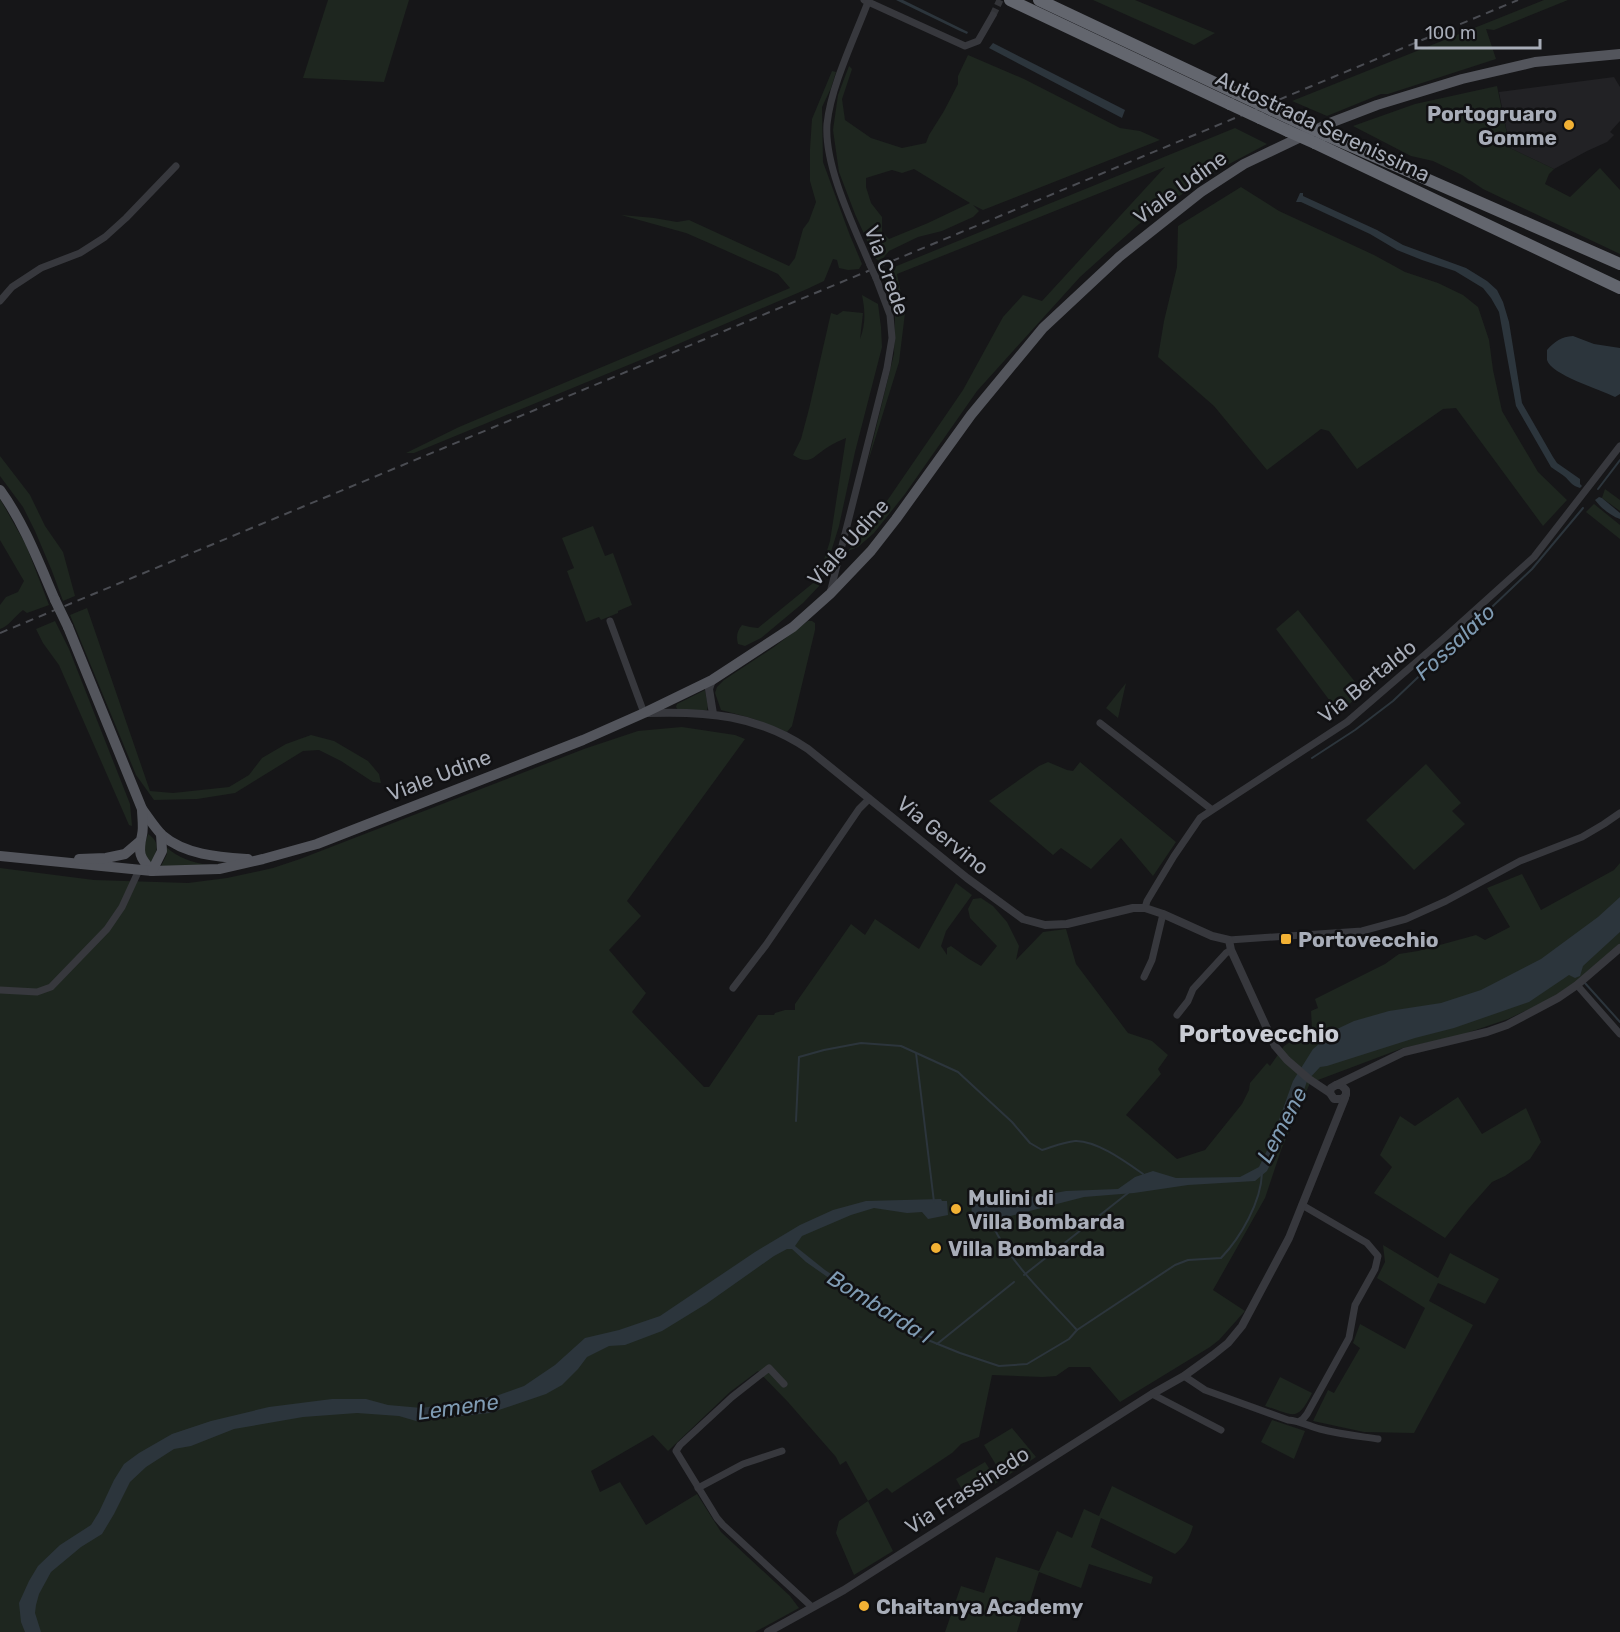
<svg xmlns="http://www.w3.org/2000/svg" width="1620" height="1632" viewBox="0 0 1620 1632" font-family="Rubik,sans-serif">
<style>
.built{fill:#222225}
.green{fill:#1e261f;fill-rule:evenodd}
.water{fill:#2c353c}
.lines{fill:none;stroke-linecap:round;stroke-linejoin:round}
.stream{stroke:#2c353c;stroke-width:2}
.minor-tunnel{stroke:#333438;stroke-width:7;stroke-dasharray:7 3.5;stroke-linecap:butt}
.minor{stroke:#37383d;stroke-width:7}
.tertiary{stroke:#37383d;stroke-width:8}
.primary{stroke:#53555c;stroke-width:10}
.motorway{stroke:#63666e;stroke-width:12}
.rail{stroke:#4a4c52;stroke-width:2;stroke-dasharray:8 6;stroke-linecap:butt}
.minor-bridge{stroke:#37383d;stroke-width:7}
.primary-bridge{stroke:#53555c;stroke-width:10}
.motorway-bridge{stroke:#63666e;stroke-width:12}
.poi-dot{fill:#f2b134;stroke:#111113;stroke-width:2}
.labels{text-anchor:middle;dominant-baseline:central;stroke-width:5;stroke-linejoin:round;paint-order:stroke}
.poi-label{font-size:21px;font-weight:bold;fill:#a8adb8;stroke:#111113;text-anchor:start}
.street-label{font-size:21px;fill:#a8adb8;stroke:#111113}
.water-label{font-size:22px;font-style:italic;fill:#7f9bb3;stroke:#111113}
.quarter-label{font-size:24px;font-weight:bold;fill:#c9ccd4;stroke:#111113}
</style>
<rect width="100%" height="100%" fill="#161618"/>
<!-- built -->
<path class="built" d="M 1614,77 L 1620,87 L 1620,121 L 1610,132 L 1614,135 L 1607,142 L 1587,151 L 1554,169 L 1510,148 L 1499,92 Z"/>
<!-- green -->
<g class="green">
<path d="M 328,0 L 409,0 L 384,82 L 303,78 Z"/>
<path d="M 1093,0 L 1135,0 L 1215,33 L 1194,45 Z"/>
<path d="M 1544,0 L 1568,0 L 1494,30 L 1486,29 L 1496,59 L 1388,94 L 1381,94 L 1327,116 L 1292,101 Z"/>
<path d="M 968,55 L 1024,79 L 1120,128 L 1140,131 L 1160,140 L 983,210 L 973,205 L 979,211 L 973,217 L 942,231 L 918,237 L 889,251 L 880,262 L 875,258 L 855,214 L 839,172 L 833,130 L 838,95 L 849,66 L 852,69 L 842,99 L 845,120 L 871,138 L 902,148 L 926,143 L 929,135 L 944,111 L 958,84 L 958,76 ZM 914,169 L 970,203 L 928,223 L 889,239 L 882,232 L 882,217 L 871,203 L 866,187 L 866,178 L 892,170 L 902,173 Z"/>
<path d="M 832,71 L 836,72 L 831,88 L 822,107 L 823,162 L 849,233 L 862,264 L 859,269 L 848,270 L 839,268 L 837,260 L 833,259 L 824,281 L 807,289 L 643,359 L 414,453 L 406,453 L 459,427 L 790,288 L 778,274 L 709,243 L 686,233 L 621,215 L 654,218 L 677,222 L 689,220 L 789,266 L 795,258 L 803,229 L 809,221 L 816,202 L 810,181 L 810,149 L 812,119 Z"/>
<path d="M 1497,86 L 1510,148 L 1554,169 L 1549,174 L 1545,184 L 1570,197 L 1600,168 L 1620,190 L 1620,254 L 1483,189 L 1462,175 L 1433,161 L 1411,156 L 1353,126 L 1415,104 Z"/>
<path d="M 1235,128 L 1267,144 L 1214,172 L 1139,224 L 1080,277 L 977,391 L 905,494 L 874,533 L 858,547 L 848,551 L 889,498 L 963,390 L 1003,317 L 1023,295 L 1042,301 L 1165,167 L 897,274 L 905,313 L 899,362 L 867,465 L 894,354 L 895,315 L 882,272 Z"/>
<path d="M 1241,187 L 1279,211 L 1374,255 L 1405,272 L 1438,283 L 1463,295 L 1478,307 L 1489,340 L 1493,370 L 1502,411 L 1538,472 L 1567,500 L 1543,526 L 1456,408 L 1443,409 L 1357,469 L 1329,431 L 1321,429 L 1267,470 L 1214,406 L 1158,357 L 1164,321 L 1177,267 L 1178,226 Z"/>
<path d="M 862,295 L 878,304 L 881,327 L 882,347 L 855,452 L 839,526 L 821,584 L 803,603 L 761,638 L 745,646 L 738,644 C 736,636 737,631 742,625 L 750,627 L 758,628 L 818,579 L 830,541 L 846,438 C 841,440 834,443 828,447 C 814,455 811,467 793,455 L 801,439 L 809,409 L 831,313 L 837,315 L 843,311 L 863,313 L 860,339 C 866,324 865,310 862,295 Z"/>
<path d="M 0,456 L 30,495 L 45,526 L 63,552 L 75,596 L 63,601 L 52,571 L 35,531 L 23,507 L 0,476 Z"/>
<path d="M 1605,489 L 1620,500 L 1620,511 L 1602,498 Z"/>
<path d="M 0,499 L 26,545 L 49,605 L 27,613 L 23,610 C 15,616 8,627 0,629 L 0,605 L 6,597 L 18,592 L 24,581 L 0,540 Z"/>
<path d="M 1594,504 L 1620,525 L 1620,539 L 1586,512 Z"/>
<path d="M 593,526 L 605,556 L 613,553 L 632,605 L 618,611 L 618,613 L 601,620 L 599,617 L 586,622 L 567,571 L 574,568 L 562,538 Z"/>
<path d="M 87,608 L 150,791 L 173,793 L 229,787 L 249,775 L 262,758 L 286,744 L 311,735 L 334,741 L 368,761 L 379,774 L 381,783 L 373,782 L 341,761 L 319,750 L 303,751 L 235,793 L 197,799 L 154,800 L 136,775 L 70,615 Z"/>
<path d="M 1298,610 L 1363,692 L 1339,713 L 1276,629 Z"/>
<path d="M 55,621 L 69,649 L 130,804 L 132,826 L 129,825 L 59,665 L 43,643 L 36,629 Z"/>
<path d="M 808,621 L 812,621 L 815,623 L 815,630 L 792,726 L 787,732 L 751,718 L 721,710 L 715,693 L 717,687 L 724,680 L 774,647 Z"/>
<path d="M 1126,683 L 1118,718 L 1106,708 Z"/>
<path d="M 705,690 L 708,706 L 707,710 L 678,710 L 676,707 L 677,704 Z"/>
<path d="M 682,727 L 735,735 L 745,739 L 627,901 L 641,916 L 609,950 L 646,993 L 632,1012 L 704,1087 L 709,1087 L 758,1015 L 774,1015 L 775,1013 L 785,1010 L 795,1010 L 795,1004 L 851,924 L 865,935 L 875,919 L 919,949 L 956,883 L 972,895 L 946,931 L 941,946 L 947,955 L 947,948 L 951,946 L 969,959 L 981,966 L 997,946 L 970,918 L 968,909 L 973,899 L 981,898 L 993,906 L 1007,922 L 1019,946 L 1016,960 L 1043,932 L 1066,929 L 1076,964 L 1128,1033 L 1152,1041 L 1168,1055 L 1158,1069 L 1161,1074 L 1126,1115 L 1177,1159 L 1205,1150 L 1242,1104 L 1249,1090 L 1250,1083 L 1267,1063 L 1270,1066 L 1284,1046 L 1312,1028 L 1311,1011 L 1318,1008 L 1315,999 L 1385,964 L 1399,954 L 1418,951 L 1476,935 L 1485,940 L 1510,927 L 1487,888 L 1522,874 L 1541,910 L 1614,870 L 1620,863 L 1620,944 L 1577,981 L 1550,999 L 1508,1019 L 1458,1036 L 1403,1048 L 1310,1083 L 1281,1150 L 1265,1198 L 1213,1290 L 1245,1311 L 1219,1340 L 1210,1347 L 1120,1402 L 1090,1367 L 1069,1367 L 1056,1376 L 1043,1377 L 992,1375 L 979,1437 L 961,1444 L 952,1453 L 892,1493 L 887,1488 L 868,1501 L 893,1551 L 854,1575 L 836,1533 L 839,1521 L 868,1501 L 846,1461 L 840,1465 L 836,1457 L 788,1402 L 758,1371 L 730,1392 L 668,1451 L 653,1435 L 591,1471 L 600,1492 L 620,1482 L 646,1525 L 697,1494 L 721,1532 L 790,1596 L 799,1608 L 755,1632 L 0,1632 L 0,868 L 94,880 L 188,883 L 227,878 L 273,868 L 300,859 L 584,749 L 638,731 Z"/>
<path d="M 1048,762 L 1067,770 L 1073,771 L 1080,762 L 1176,842 L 1153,876 L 1121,838 L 1091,869 L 1061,848 L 1053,855 L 989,801 L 1039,766 Z"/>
<path d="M 1426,764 L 1461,803 L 1452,811 L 1465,824 L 1414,870 L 1366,820 Z"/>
<path d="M 148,834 C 161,842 157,853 150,865 L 143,850 Z"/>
<path d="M 166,847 C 178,858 192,862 207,865 L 160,868 L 167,854 Z"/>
<path d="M 1458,1097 L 1482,1134 L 1526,1108 L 1541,1142 L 1530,1159 L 1505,1176 L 1492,1182 L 1468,1209 L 1445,1238 L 1374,1193 L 1392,1167 L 1380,1155 L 1400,1116 L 1415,1126 Z"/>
<path d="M 1383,1245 L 1438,1278 L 1450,1253 L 1499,1279 L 1485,1304 L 1438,1283 L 1429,1301 L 1473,1325 L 1414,1433 L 1364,1432 L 1313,1421 L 1328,1390 L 1334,1393 L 1360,1348 L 1353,1343 L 1360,1324 L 1405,1349 L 1425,1308 L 1377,1278 L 1385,1262 Z"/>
<path d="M 1280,1377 L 1312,1393 C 1297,1423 1294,1415 1265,1406 Z"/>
<path d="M 1272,1420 L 1305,1431 L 1294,1459 L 1261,1442 Z"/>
<path d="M 1012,1428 L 1036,1457 L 1004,1478 L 984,1445 Z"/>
<path d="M 985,1462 L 998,1482 L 968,1500 L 956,1479 Z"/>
<path d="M 1112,1486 L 1193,1526 C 1190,1538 1185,1546 1175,1554 L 1101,1518 L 1091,1547 L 1153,1577 L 1151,1584 L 1089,1564 L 1081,1588 L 1039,1572 L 1029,1604 L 1025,1606 L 1017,1632 L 945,1632 L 961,1586 L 984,1593 L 996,1557 L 1039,1571 L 1057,1531 L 1072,1538 L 1084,1509 L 1099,1516 Z"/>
</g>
<!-- water -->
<g class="water">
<path d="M 896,0 L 903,0 L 968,32 L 967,34 L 960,31 Z"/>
<path d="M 993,43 L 1125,110 L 1122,118 L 989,48 Z"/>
<path d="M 1300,193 L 1303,193 L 1303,196 L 1377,230 L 1403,245 L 1466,268 L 1487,281 L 1497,290 L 1503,302 L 1509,322 L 1522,403 L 1553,457 L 1557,463 L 1580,479 L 1580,484 L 1582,486 L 1580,488 C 1572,486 1570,481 1564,476 C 1560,473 1555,470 1551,467 L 1516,406 L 1499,312 L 1491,298 L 1483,288 L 1455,271 L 1422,260 L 1397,250 L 1370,234 L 1301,202 L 1296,202 Z"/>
<path d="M 1573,336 L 1594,344 L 1620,348 L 1620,394 L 1615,397 C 1600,389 1551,375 1547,360 C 1547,359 1547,350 1547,350 C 1555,341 1561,337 1573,336 Z"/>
<path d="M 1599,497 L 1602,498 L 1620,513 L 1620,519 C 1611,516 1601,508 1595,500 Z"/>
<path d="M 1620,897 L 1620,932 L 1583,966 L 1580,976 L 1575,978 L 1569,975 L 1529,1002 L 1454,1028 L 1415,1038 L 1327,1066 L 1320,1067 L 1307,1081 L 1300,1102 L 1267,1171 L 1255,1181 L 1188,1185 L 1134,1193 L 1084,1197 L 999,1219 L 993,1226 L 984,1219 L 972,1220 L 971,1193 L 995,1199 L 1039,1196 L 1066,1191 L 1118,1189 L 1135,1177 L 1153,1171 L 1176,1178 L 1240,1177 L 1259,1167 L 1271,1142 L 1293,1081 L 1313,1049 L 1337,1029 L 1354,1021 L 1389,1011 L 1441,1003 L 1481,990 L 1541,959 L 1598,917 Z"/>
<path d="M 941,1199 L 942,1201 L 947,1201 L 948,1215 L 928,1219 L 922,1212 L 907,1213 L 874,1208 L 851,1215 L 802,1236 L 795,1246 L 825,1270 L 866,1297 L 865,1300 L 846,1290 L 806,1262 L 792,1249 L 787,1249 L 774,1256 L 706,1304 L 662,1331 L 625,1345 L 609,1346 L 587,1357 L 578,1369 L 562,1385 L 546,1394 L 490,1413 L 416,1421 L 399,1416 L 357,1413 L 303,1417 L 234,1429 L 191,1446 L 174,1449 L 146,1467 L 130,1482 L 114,1514 L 102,1534 L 81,1547 L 51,1572 L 39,1594 L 36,1605 L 35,1613 L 41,1632 L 25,1632 L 21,1622 L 19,1603 L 29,1581 L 38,1566 L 60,1545 L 91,1525 L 99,1512 L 114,1480 L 124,1464 L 139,1453 L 172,1434 L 211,1421 L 269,1407 L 332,1399 L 366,1399 L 388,1405 L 422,1408 L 496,1396 L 524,1386 L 555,1365 L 585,1338 L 619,1330 L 660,1316 L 755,1252 L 800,1225 L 833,1210 L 866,1201 Z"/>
</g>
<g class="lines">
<!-- stream -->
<g class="stream">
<path d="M 1598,489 L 1620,460"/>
<path d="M 1312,758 L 1355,730 L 1393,701 L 1532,569 L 1583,508"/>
<path d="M 1584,982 L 1620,1022"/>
<path d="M 916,1053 L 934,1202"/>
<path d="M 796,1121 L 799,1057 L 824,1050 L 861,1043 L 901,1046 L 958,1072 L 1012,1122 L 1030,1143 L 1042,1150 C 1052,1147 1064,1142 1075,1141 C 1096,1140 1126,1162 1143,1174"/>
<path d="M 1024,1275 L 1128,1193"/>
<path d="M 865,1298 L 918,1336 L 960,1353 L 999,1366 L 1027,1364 L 1069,1339 L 1077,1330 C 1049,1299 1011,1264 993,1226"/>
<path d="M 1077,1330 L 1175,1265 L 1188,1260 L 1221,1258 C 1241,1237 1261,1202 1262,1173"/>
<path d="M 937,1344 L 1014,1282"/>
</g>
<!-- minor-tunnel -->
<path class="minor-tunnel" d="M 993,15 L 1000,0"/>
<!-- minor -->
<g class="minor">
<path d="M 864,0 L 965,46 L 978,41 L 993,15"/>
<path d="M 868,2 C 854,39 831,86 827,124 C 824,166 854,227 870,265"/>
<path d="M 0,301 L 12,287 L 41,268 L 80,253 L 105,237 L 126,218 L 176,166"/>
<path d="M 830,593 L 887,368 L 892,338 L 890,315 L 876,278"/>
<path d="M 610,621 L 644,713"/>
<path d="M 1100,723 L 1211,809"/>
<path d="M 1145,908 L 1147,901 L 1174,856 L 1200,818 L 1347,722 L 1442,640 L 1534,557 L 1620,446"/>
<path d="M 1229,940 L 1362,931 L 1406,919 L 1446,901 L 1520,861 L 1582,837 L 1604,824 L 1620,813"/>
<path d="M 1144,977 L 1152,960 L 1163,914"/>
<path d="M 1577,985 L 1620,1034"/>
<path d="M 733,988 L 766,945 L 859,809 L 869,799"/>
<path d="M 0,990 L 37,992 L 51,987 L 107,929 L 122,907 L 139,870"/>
<path d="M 1177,1015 L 1188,1001 L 1193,989 L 1226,953 L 1231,950"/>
<path d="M 1184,1376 L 1205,1390 L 1288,1420 C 1300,1421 1309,1426 1320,1429 C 1339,1434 1358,1436 1378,1439"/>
<path d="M 784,1384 L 769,1368 L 732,1397 L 680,1445 L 676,1451 L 717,1518 L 723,1525 L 812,1607"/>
<path d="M 1152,1394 L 1221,1430"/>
<path d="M 1300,1421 L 1303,1419 L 1307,1414 L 1349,1338 L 1355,1305 L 1375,1269 L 1378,1256 L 1367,1243 L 1302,1205"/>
<path d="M 698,1488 L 743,1464 L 782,1451"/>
</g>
<!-- tertiary -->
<g class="tertiary">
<path d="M 712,680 L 709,689 L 713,714"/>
<path d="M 648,713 C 707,711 758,715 808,749 L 967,878 L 1023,919 L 1045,925 L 1067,924 L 1133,908 L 1145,908 L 1163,914 L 1212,936 L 1229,940 L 1231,950 L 1275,1046 L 1287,1060 L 1309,1079 L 1330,1093 L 1334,1099 L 1342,1099 L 1346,1095 L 1346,1090 L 1341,1085 L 1336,1085 L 1331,1088 L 1330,1093"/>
<path d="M 1336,1085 L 1404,1052 L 1487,1032 L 1507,1025 L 1558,998 L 1577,985 L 1620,948"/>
<path d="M 768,1632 L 844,1590 L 1152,1394 L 1184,1376 L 1213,1355 L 1228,1343 L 1242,1326 L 1289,1238 L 1345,1098"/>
</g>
<!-- primary -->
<g class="primary">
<path d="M 0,490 C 24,523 39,563 55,600"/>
<path d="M 68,627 L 142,809 C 148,817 155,828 162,835 C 185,855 219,857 248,859"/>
<path d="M 142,809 C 142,817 144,827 142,835 C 138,853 139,857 152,871"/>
<path d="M 0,856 L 152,871 L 219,869 L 263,859 L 317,844 L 583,740 L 644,713 L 712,680 L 793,627 L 830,594 L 871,551 L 896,519 L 971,415 L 1043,328 L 1119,257 L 1201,192 L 1244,164 L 1330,123 L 1377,105 L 1462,79 L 1535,62 L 1620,54"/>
<path d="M 79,859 L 106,858 L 125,854 L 139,842"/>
<path d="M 152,871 L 162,851 L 161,834"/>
</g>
<!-- motorway -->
<g class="motorway">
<path d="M 1010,0 L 1230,104"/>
<path d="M 1039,0 L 1236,93"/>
<path d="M 1272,110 L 1304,125"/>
<path d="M 1260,118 L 1288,131"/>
<path d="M 1326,135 L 1620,264"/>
<path d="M 1315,143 L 1620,288"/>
</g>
<!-- rail -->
<path class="rail" d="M 0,633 L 1518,0"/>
<!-- minor-bridge -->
<path class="minor-bridge" d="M 870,265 L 876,278"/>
<!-- primary-bridge -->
<path class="primary-bridge" d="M 55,600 L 68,627"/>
<!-- motorway-bridge -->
<g class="motorway-bridge">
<path d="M 1236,93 L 1272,110"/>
<path d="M 1230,104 L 1260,118"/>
<path d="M 1304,125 L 1326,135"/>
<path d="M 1288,131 L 1315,143"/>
</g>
</g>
<!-- markers -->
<g class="poi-dot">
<circle cx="1569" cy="125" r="6"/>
<rect x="1280" y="933" width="12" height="12" rx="3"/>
<circle cx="956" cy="1209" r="6"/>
<circle cx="936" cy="1248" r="6"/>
<circle cx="864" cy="1606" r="6"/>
</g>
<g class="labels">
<!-- poi labels -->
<g class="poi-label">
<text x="1557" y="113" text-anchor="end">Portogruaro<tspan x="1557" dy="24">Gomme</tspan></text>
<text x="1298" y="939">Portovecchio</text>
<text x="968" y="1197">Mulini di<tspan x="968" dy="24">Villa Bombarda</tspan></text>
<text x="948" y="1248">Villa Bombarda</text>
<text x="876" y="1606">Chaitanya Academy</text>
</g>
<!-- street labels -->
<g class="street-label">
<text transform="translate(1323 126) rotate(25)">Autostrada Serenissima</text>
<text transform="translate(1180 187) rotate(-36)">Viale Udine</text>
<text transform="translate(887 270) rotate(70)">Via Crede</text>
<text transform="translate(848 542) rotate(-48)">Viale Udine</text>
<text transform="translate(1367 681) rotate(-39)">Via Bertaldo</text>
<text transform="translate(439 775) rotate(-21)">Viale Udine</text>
<text transform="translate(943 835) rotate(39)">Via Gervino</text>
<text transform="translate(967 1490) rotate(-33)">Via Frassinedo</text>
</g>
<!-- water labels -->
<g class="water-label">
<text transform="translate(1455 642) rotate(-43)">Fossalato</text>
<text transform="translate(1282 1125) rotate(-62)">Lemene</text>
<text transform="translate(880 1307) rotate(32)">Bombarda I</text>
<text transform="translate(458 1407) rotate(-8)">Lemene</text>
</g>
<!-- quarter labels -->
<g class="quarter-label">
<text x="1259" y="1034">Portovecchio</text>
</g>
</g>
<!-- scale -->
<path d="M1416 39v9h124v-9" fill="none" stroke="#a8adb8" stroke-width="3"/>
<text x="1425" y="39" font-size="18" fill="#a8adb8" stroke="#111113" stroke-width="4.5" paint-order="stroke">100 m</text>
</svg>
